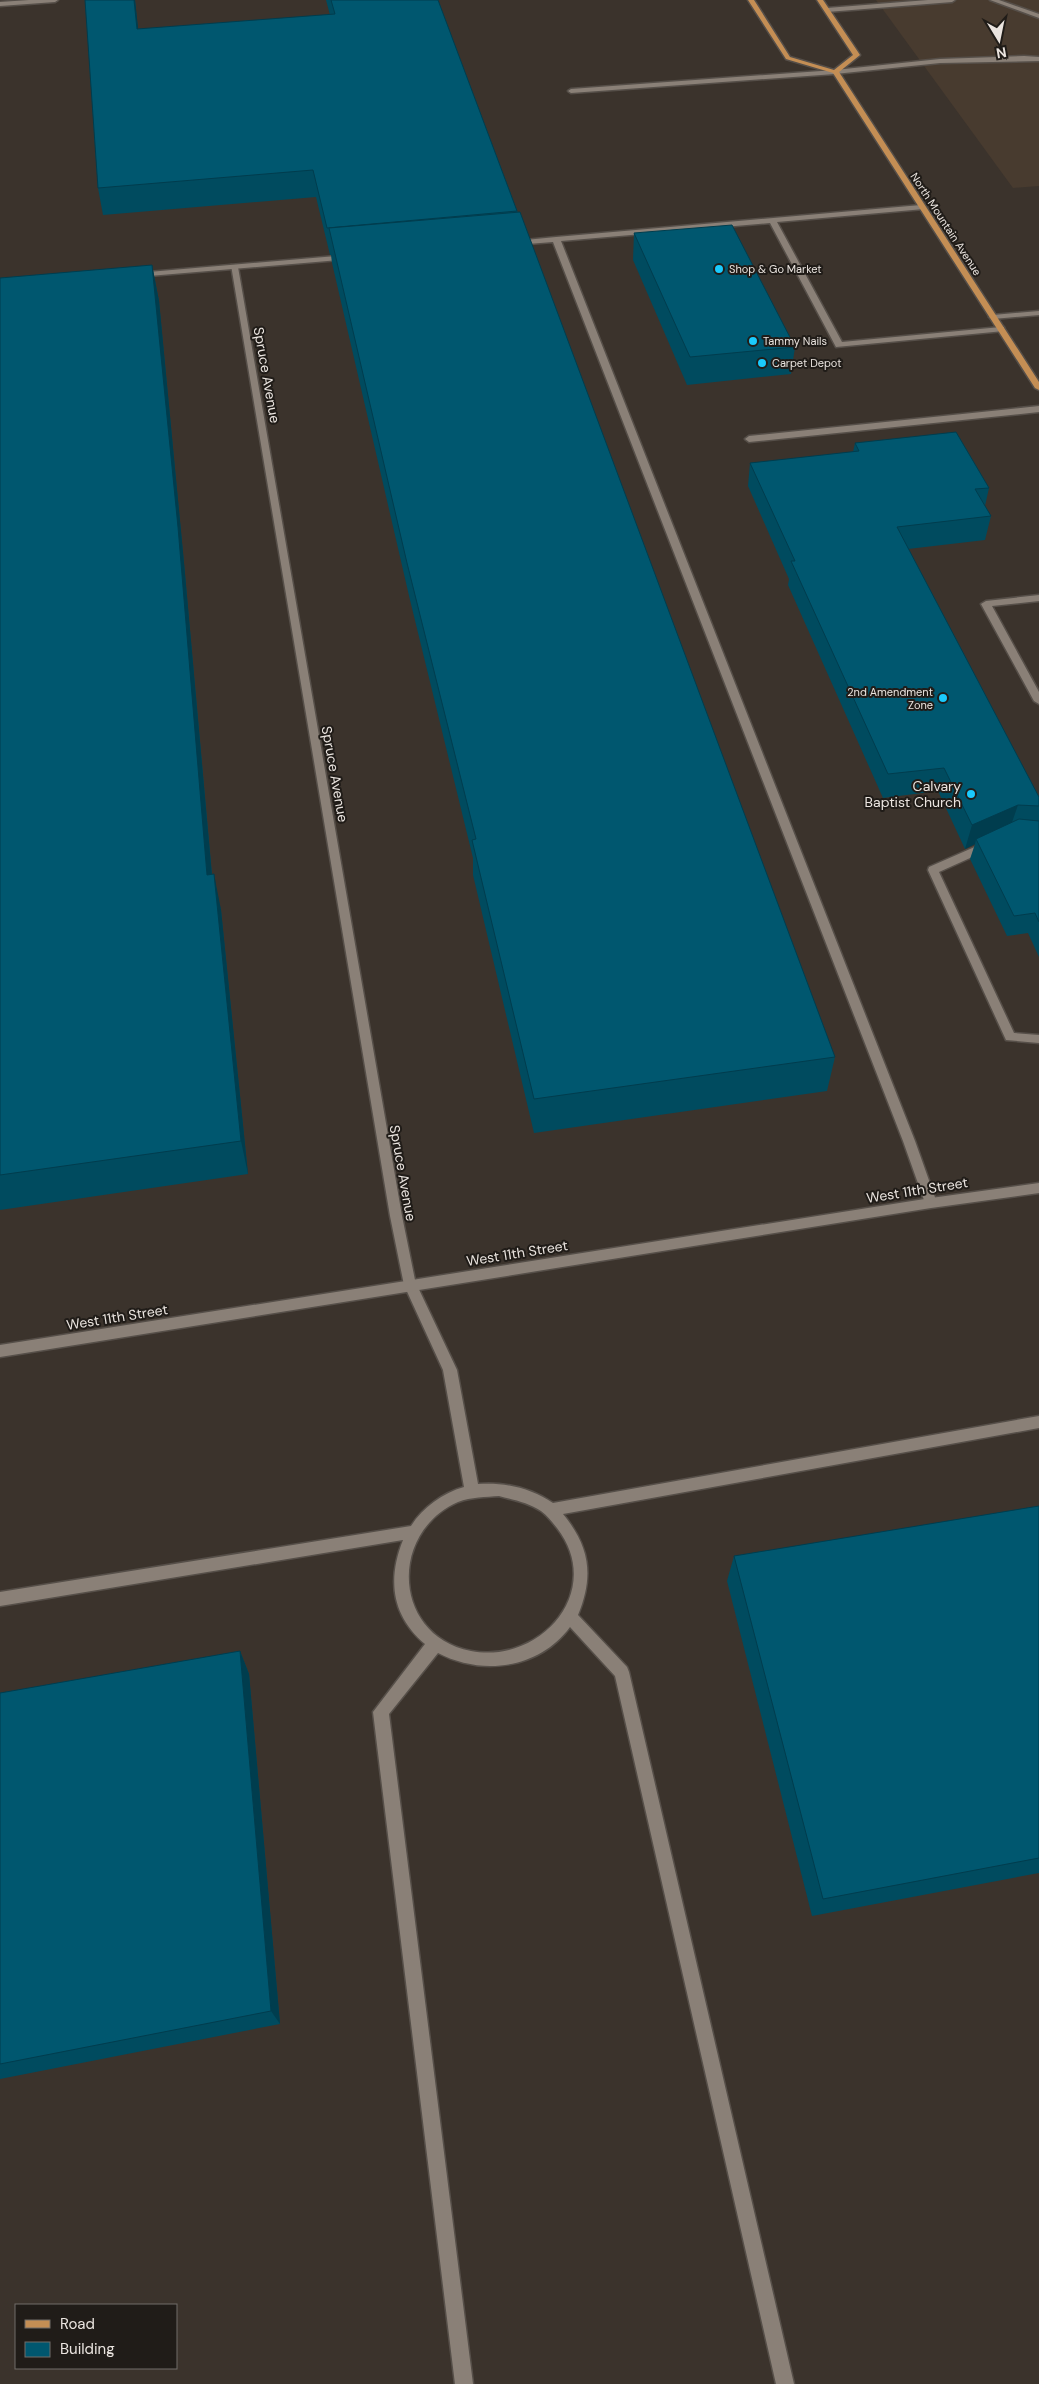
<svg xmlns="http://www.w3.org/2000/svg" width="1039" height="2384" viewBox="0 0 1039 2384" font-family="'DM Sans',sans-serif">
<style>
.built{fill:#483b2f}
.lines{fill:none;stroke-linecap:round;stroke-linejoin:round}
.lane-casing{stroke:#564f49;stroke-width:3}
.street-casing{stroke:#564f49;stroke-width:3}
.secondary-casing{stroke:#564f49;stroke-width:3}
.primary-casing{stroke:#564f49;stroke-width:3}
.lane{fill:#8a8077;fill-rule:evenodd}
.street{fill:#8a8077;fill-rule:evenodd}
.secondary{fill:#8a8077;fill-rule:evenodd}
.primary{fill:#c48e54;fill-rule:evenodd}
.wall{fill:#004b5f}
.shaded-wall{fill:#003d4e}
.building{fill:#00576f;stroke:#003d4e}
.poi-dot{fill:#1bcafc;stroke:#201c18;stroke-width:2}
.labels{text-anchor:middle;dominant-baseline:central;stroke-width:4;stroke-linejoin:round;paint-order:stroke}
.far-street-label{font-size:11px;fill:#eae4df;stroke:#201c18}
.far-poi-label{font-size:11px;fill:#eae4df;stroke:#201c18;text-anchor:start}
.street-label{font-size:14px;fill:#eae4df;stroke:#201c18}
.poi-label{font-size:14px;fill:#eae4df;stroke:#201c18;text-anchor:end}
</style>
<rect width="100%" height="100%" fill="#3b332c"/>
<!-- built -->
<path class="built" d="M 876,0 L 1039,0 L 1039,186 L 1013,188 Z"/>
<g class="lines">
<!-- lane casing -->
<g class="lane-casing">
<g id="lane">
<path d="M 29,0 L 58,0 L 55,2 L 0,6 L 0,2 Z"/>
<path d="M 928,0 L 955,0 L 952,2 L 827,12 L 824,10 L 827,8 Z"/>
<path d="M 990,0 L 999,0 L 1039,14 L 1039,18 Z"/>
<path d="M 1024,56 L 1039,57 L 1039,61 L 940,63 L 835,74 L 571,93 L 568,91 L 571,89 L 835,70 L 940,59 Z"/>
<path d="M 921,205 L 925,207 L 924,209 L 777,222 L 842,342 L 1001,327 L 1004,327 L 1004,331 L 836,347 L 770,223 L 561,241 L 915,1141 L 937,1203 L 935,1207 L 927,1207 L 925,1203 L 903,1141 L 553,242 L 515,245 L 511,243 L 515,241 L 556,237 Z"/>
<path d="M 348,255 L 352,257 L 351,259 L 137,277 L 133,275 L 137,273 Z"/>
<path d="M 1039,311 L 1039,315 L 993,319 L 989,317 L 993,315 Z"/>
<path d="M 1039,406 L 1039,412 L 749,442 L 745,439 L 749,436 Z"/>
<path d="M 1039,595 L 1039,601 L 992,606 L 1039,692 L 1039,704 L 1034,701 L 981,604 L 986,601 Z"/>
<path d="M 986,842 L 991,846 L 990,849 L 939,872 L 1014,1033 L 1039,1035 L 1039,1043 L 1006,1040 L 928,870 L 929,867 Z"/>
<path d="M 410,1279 L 415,1281 L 457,1370 L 478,1484 C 504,1482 531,1488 553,1503 L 1039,1416 L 1039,1428 L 563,1514 C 590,1547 594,1576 578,1615 L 627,1667 L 629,1672 L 794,2384 L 776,2384 L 615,1676 L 570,1627 C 539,1669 482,1676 438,1653 L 389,1714 L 473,2384 L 455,2384 L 373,1712 L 425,1644 C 392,1616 387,1580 403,1540 L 0,1606 L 0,1592 L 411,1526 C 423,1507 443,1493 464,1487 L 443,1370 L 404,1285 L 405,1281 ZM 499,1496 C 514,1500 529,1503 541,1511 C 548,1516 552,1522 557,1528 C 605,1590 542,1664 471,1651 C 393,1636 388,1533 458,1502 C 471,1497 486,1497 499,1496 Z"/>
</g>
</g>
<!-- street casing -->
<g class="street-casing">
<path id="street" d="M 231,265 L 238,267 L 402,1216 L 416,1285 L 415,1289 L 410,1291 L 405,1289 L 404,1285 L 390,1216 Z"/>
</g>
<!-- secondary casing -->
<g class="secondary-casing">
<path id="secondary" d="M 1039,1183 L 1039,1193 L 931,1208 L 0,1357 L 0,1345 L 931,1198 Z"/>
</g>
<!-- primary casing -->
<g class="primary-casing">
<path id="primary" d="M 748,0 L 754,0 L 790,57 L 834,70 L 853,55 L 817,0 L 823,0 L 860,55 L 839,72 L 1039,382 L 1039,390 L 1035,388 L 833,73 L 786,59 Z"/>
</g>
<!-- lane -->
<use href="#lane" class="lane"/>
<!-- street -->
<use href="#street" class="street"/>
<!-- secondary -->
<use href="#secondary" class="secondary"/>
<!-- primary -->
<use href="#primary" class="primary"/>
</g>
<!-- wall -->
<g class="wall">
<path d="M 135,0 L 138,29 L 330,15 L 326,0 L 438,0 L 835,1057 L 827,1091 L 534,1133 L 473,875 L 473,858 L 410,600 L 332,263 L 331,255 L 330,255 L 316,197 L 103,215 L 98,188 Z"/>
<path d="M 634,233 L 795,347 L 791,374 L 687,385 L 633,260 Z"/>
<path d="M 152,265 L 159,301 L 184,563 L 212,874 L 221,910 L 248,1174 L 0,1210 L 0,278 Z"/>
<path d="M 855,443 L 989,488 L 985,506 L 991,516 L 985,540 L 908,549 L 1039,797 L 1039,957 L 1028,933 L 1007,936 L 970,859 L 975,844 L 965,849 L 938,791 L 883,798 L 788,585 L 789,579 L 748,486 L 750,463 L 853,452 Z"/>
<path d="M 1039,1506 L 1039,1873 L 812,1916 L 727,1581 L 734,1556 Z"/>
<path d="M 240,1651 L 249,1674 L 280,2024 L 0,2079 L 0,1693 Z"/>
</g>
<!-- shaded-wall -->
<g class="shaded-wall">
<path d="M 134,0 L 135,0 L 141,55 L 137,29 Z"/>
<path d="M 152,265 L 159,301 L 184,563 L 215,910 L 207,875 Z"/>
<path d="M 1018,805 L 1010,828 L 976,839 L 975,844 L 965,849 L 972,825 Z"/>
<path d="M 214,874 L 221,910 L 248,1174 L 241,1141 Z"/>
<path d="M 240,1651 L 249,1674 L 280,2024 L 271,2011 Z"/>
</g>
<!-- building -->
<g class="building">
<path d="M 85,0 L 134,0 L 137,29 L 335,14 L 331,0 L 438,0 L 517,211 L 327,228 L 313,170 L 98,188 Z"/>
<path d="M 520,212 L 835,1057 L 534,1099 L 472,840 L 476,839 L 407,563 L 329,228 Z"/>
<path d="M 732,225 L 795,347 L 690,357 L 634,233 Z"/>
<path d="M 152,265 L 178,527 L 207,875 L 214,874 L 241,1141 L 0,1175 L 0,278 Z"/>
<path d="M 956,432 L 989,488 L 975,489 L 991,516 L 897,527 L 1039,797 L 1039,806 L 1018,805 L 972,825 L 944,768 L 888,774 L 791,561 L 795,561 L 750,463 L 859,451 L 855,443 Z"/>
<path d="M 1019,819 L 1039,821 L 1039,922 L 1035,913 L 1014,916 L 976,839 Z"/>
<path d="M 1039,1506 L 1039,1858 L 823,1899 L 734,1556 Z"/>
<path d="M 240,1651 L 271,2011 L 0,2064 L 0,1693 Z"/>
</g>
<!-- markers -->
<g class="poi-dot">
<circle cx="719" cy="269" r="5"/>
<circle cx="753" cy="341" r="5"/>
<circle cx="762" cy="363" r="5"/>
<circle cx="943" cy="698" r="5"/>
<circle cx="971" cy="794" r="5"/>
</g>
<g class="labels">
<!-- far-street labels -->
<g class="far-street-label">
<text transform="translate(946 224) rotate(57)">North Mountain Avenue</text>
</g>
<!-- far-poi labels -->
<g class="far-poi-label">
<text x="729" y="269">Shop &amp; Go Market</text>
<text x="763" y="341">Tammy Nails</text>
<text x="772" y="363">Carpet Depot</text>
<text x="933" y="692" text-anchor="end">2nd Amendment<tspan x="933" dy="13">Zone</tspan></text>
</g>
<!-- street labels -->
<g class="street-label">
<text transform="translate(267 375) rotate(80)">Spruce Avenue</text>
<text transform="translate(335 774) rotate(80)">Spruce Avenue</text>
<text transform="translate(403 1173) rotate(80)">Spruce Avenue</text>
<text transform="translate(917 1190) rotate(-9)">West 11th Street</text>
<text transform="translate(517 1253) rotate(-9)">West 11th Street</text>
<text transform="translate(117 1317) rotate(-9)">West 11th Street</text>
</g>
<!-- poi labels -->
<g class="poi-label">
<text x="961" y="786">Calvary<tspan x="961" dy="16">Baptist Church</tspan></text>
</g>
</g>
<!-- legend -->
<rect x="15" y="2304" width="162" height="65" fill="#201c18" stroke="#716c68"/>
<rect x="25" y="2320" width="25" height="8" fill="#c48e54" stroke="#716c68"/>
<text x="60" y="2329" font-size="15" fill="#eae4df">Road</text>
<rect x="25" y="2342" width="25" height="15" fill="#00576f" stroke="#716c68"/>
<text x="60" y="2354" font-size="15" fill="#eae4df">Building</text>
<!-- north arrow -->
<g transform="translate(999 40) rotate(170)" stroke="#201c18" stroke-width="4" paint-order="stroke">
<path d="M0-4L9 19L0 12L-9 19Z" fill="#eae4df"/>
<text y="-8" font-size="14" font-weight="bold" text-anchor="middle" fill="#eae4df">N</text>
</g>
</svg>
